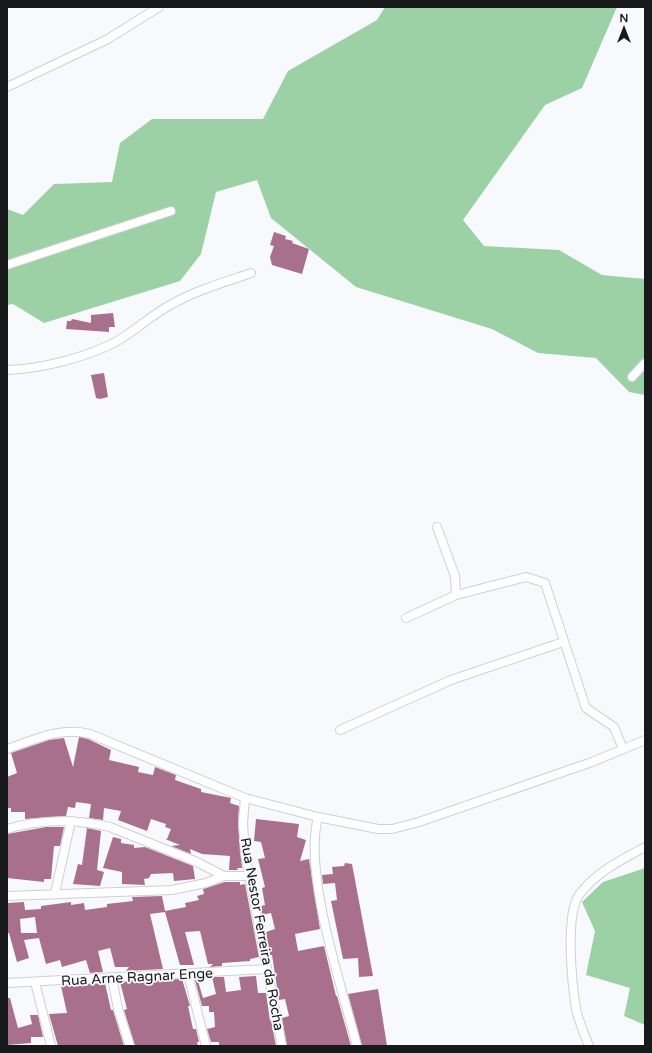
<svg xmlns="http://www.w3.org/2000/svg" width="652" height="1053" viewBox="0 0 652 1053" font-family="'Varela Round',sans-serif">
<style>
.forest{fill:#9cd1a5}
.building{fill:#a9708d;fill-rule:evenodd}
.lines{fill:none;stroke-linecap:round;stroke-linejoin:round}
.minor-casing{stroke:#cfd0d3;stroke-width:10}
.minor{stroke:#fff;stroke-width:8}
.labels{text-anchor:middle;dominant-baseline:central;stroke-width:3.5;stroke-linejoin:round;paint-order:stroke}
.street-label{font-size:14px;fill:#18191a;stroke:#f8f9fc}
</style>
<rect width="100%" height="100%" fill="#f8f9fc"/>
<!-- forest -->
<g class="forest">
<path d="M 385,7 L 617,7 L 582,88 L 545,105 L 463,220 L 484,246 L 559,250 L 602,275 L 645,279 L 645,395 L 629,392 L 596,358 L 538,353 L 492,329 L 356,287 L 271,218 L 257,180 L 216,192 L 201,254 L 180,281 L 44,323 L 13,304 L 7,305 L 7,209 L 23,215 L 54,184 L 112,182 L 120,143 L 152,119 L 263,119 L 288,71 L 377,20 Z"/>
<path d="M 645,868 L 645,1025 L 624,1016 L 630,988 L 586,975 L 595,931 L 582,902 L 603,882 Z"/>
</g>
<!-- building -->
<g class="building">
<path d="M 274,232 L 286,236 L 285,239 L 293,241 L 292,243 L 309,249 L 302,274 L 272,265 L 270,257 L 274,246 L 270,245 Z"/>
<path d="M 113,313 L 115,327 L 109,327 L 109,332 L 66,329 L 67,321 L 71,321 L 72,319 L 91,323 L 91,315 Z"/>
<path d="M 104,373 L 108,397 L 100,399 L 96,398 L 91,375 Z"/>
<path d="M 79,737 L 88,739 L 111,750 L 109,760 L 139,767 L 138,772 L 153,775 L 155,767 L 176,775 L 175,780 L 201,789 L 201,792 L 231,798 L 230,803 L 239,806 L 238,823 L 242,868 L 237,868 L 238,870 L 229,870 L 230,856 L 202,854 L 190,849 L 191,854 L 171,846 L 180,845 L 165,839 L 167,839 L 171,829 L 165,827 L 166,824 L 151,819 L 147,831 L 118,820 L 121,811 L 104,808 L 103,820 L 89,818 L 91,804 L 76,802 L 75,808 L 68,807 L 66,816 L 25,819 L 25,812 L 11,812 L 11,808 L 7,808 L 7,777 L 17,773 L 11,753 L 49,740 L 64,738 L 73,767 Z"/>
<path d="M 256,819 L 299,824 L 297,837 L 306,840 L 300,861 L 309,859 L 320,929 L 295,934 L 298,951 L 324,946 L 336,996 L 337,996 L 351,1046 L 287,1046 L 282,1018 L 289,1016 L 285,999 L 279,1000 L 272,955 L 270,955 L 266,932 L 275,929 L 271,913 L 262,915 L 261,906 L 265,905 L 262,888 L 265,887 L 258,859 L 265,858 L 261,842 L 254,841 Z"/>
<path d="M 46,827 L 64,827 L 60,846 L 54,846 L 51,879 L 44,879 L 44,882 L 7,878 L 7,834 Z"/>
<path d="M 87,828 L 101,831 L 97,870 L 104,872 L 100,886 L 73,884 L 78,864 L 82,865 Z"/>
<path d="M 113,837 L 121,839 L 121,843 L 134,845 L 134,848 L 145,847 L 193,866 L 195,879 L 174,881 L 173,873 L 151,874 L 149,878 L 144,879 L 145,885 L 122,884 L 122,872 L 103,868 Z"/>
<path d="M 345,863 L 352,864 L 373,976 L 359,977 L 358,958 L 343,959 L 331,901 L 337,900 L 335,883 L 323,884 L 322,875 L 333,874 L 332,867 L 344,866 Z"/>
<path d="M 225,882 L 240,882 L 240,885 L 245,884 L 259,957 L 250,959 L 250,961 L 222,963 L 222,966 L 210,967 L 213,964 L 208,964 L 200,931 L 185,932 L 194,965 L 180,965 L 165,912 L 150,914 L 163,969 L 126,971 L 129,967 L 115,967 L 110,948 L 98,951 L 103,972 L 90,973 L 86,960 L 62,967 L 60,960 L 46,964 L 39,938 L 24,940 L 29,958 L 17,962 L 9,933 L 7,933 L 7,903 L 24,902 L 25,910 L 41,909 L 41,906 L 71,902 L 71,905 L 84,903 L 85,910 L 107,907 L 107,904 L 133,901 L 132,897 L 162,896 L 165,911 L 186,907 L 185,903 L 199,900 L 197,896 L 204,894 L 203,889 ZM 35,917 L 37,933 L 21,933 L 20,919 Z"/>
<path d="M 256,976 L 258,993 L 266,993 L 270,1021 L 271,1020 L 276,1046 L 219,1046 L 219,1042 L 211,1042 L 207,1029 L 215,1027 L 214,1012 L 209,1012 L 209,1006 L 202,1006 L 195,980 L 197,978 L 203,998 L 216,994 L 212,977 L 224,977 L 226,992 L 241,990 L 239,977 Z"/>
<path d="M 182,979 L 190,1006 L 188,1006 L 193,1029 L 196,1029 L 199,1042 L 197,1042 L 198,1046 L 135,1046 L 124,1010 L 127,1009 L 120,982 Z"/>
<path d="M 105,983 L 111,1010 L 113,1010 L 124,1046 L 58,1046 L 49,1014 L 67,1013 L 61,986 Z"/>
<path d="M 378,989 L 387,1046 L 362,1046 L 348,994 Z"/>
<path d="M 7,998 L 10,998 L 18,1028 L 32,1024 L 30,1015 L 38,1015 L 43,1037 L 31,1037 L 31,1043 L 7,1045 Z"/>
</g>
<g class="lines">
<!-- minor casing -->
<g class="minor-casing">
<g id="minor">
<path d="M 7,87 L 108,39 L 159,7"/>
<path d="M 7,265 L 171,211"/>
<path d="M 7,370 C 41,369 89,357 119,340 C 137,329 153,314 172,304 C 197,290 225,282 251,273"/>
<path d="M 632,377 L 645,363"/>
<path d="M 456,595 L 526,577 L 545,583 L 586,708 L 614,727 L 623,749"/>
<path d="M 406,618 L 456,595 L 455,576 L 437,527"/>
<path d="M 340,730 L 451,680 L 563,642"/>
<path d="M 7,749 C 34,740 61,726 90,734 L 245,798 L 318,817 L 378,829 L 392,829 L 419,822 L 592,762 L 645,740"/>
<path d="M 245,798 L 243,823 L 245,854 L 282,1046"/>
<path d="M 318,817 C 303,874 342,987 357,1046"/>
<path d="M 7,829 C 40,819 77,819 110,827 L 197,862 L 224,876 L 249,876"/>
<path d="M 55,893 L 71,821"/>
<path d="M 7,896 L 172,890 L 206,883 L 224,876"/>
<path d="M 188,974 L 206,1046"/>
<path d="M 112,977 L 118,1009 L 130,1046"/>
<path d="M 35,982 L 51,1046"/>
<path d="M 7,983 L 267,969"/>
<path d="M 589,1046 C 584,1034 579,1022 576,1009 C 572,984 565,915 579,895 C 596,872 621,860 645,847"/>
</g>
</g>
<!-- minor -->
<use href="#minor" class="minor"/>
</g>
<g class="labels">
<!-- street labels -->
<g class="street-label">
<text transform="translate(262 934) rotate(80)">Rua Nestor Ferreira da Rocha</text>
<text transform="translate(137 977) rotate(-3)">Rua Arne Ragnar Enge</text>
</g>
</g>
<!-- border -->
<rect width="652" height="1053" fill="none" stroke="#18191a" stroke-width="16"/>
<!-- north arrow -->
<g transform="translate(624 28)" stroke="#f8f9fc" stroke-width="3" paint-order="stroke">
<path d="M0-3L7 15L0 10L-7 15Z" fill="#18191a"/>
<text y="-6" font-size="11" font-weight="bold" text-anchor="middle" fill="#18191a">N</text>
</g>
</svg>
